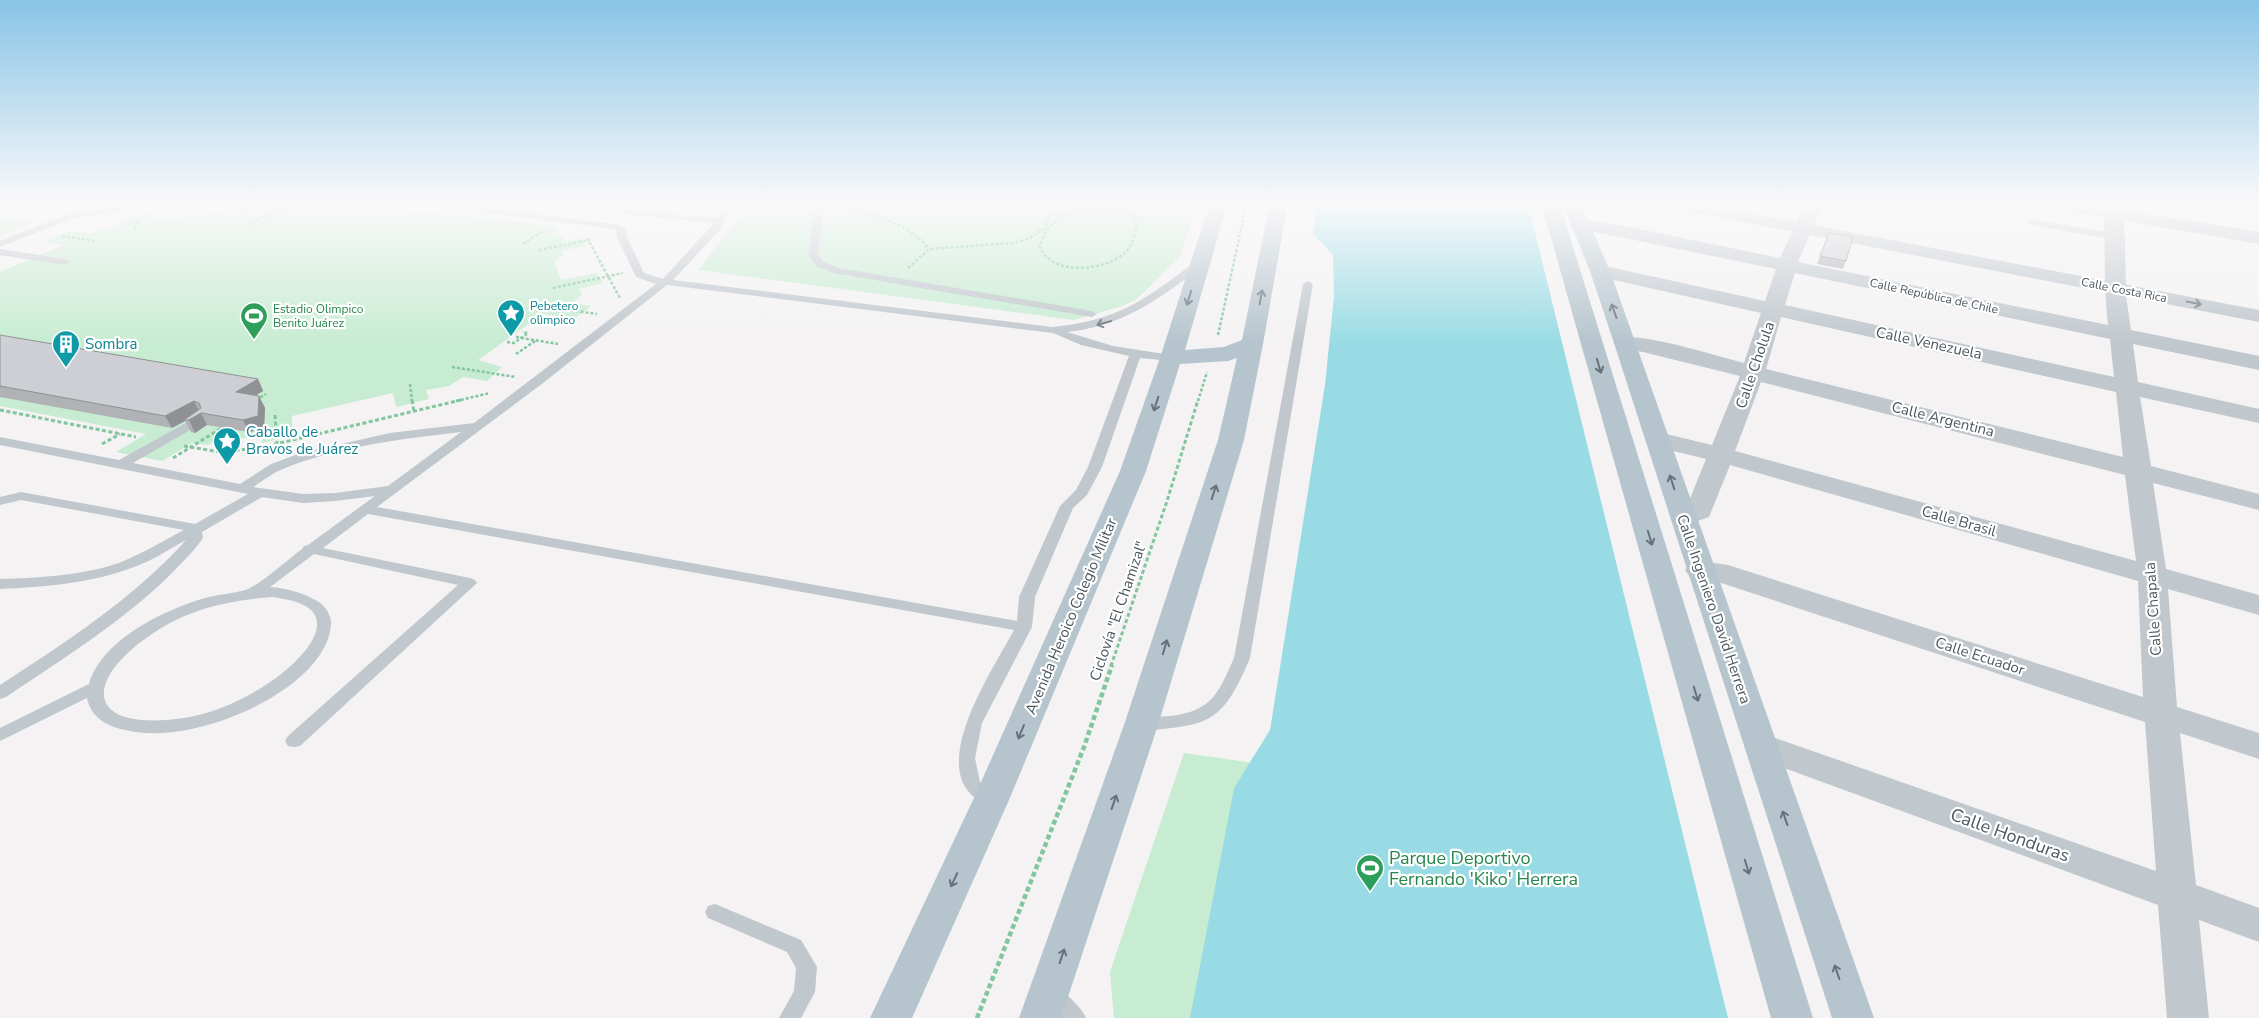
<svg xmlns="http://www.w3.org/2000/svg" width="2259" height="1018" viewBox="0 0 2259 1018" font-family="'Nunito Sans',sans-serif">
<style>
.green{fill:#c7ecd2}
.water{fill:#99dbe4}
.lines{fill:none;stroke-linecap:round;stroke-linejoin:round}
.path-far2{stroke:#82c69e;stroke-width:2.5;stroke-dasharray:3 2;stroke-linecap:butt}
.path-far1{stroke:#82c69e;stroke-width:3;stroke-dasharray:4 2.5;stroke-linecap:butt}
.path{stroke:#82c69e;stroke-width:4.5;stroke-dasharray:5 3;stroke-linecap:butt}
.service{fill:#c0c7cd;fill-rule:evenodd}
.minor{fill:#c0c7cd;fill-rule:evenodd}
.tertiary{fill:#c0c7cd;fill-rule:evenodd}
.primary{fill:#b5c4cd;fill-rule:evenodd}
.wall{fill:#b0b2b6}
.shaded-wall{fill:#909194}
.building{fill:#cdcfd4;stroke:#909194}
.oneway{stroke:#66727a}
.oneway2{stroke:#6f797f}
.labels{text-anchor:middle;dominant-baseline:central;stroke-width:4.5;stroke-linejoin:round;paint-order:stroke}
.far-street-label{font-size:12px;fill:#4c575e;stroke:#fff}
.far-culture-label{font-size:12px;fill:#0d838f;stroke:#fff;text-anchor:start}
.far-leisure-label{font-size:12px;fill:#27864d;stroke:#fff;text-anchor:start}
.street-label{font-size:15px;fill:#4c575e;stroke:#fff}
.culture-label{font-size:15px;fill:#0d838f;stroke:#fff;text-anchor:start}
.near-street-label{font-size:18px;fill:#4c575e;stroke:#fff}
.near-leisure-label{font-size:18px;fill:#27864d;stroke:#fff;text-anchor:start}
</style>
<rect width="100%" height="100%" fill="#f4f2f3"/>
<!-- green -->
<g class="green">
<path d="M 231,202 L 346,202 L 547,225 L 559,228 L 550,235 L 561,237 L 566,241 L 581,238 L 586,246 L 562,251 L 563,256 L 554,261 L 561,280 L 597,273 L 603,283 L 579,289 L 582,295 L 572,303 L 591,306 L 574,319 L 543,314 L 478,360 L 502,367 L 487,381 L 463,377 L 449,386 L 426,390 L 429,399 L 396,407 L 393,393 L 292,416 L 292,436 L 262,443 L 261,434 L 231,441 L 218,439 L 208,445 L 192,443 L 162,461 L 116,452 L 146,434 L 0,406 L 0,272 L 63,245 L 43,242 L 70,231 L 90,233 L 119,225 L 125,216 L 152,212 L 153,222 L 229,210 Z"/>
<path d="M 755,202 L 1199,202 L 1180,256 L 1137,299 L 1125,305 L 1074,320 L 698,270 L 729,230 Z"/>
<path d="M 0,218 L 33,223 L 0,236 Z"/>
<path d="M 1184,753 L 1590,811 L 1624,1018 L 1114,1018 L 1110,972 Z"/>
</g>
<!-- water -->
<path class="water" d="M 1318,202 L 1516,202 L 1530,212 L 1728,1018 L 1190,1018 L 1234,788 L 1270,730 L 1325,385 L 1334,296 L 1333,255 L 1313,234 Z"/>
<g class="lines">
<!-- path-far2 -->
<g class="path-far2">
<path d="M 371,202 L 410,207"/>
<path d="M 843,202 L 844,205 C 874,217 908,222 929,249"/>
<path d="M 176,206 L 200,202"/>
<path d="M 1095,207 L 1111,208 L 1133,215 L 1137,228 C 1134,236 1132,246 1126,252 C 1106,271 1052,277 1040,247 C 1046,219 1069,211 1095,207 Z"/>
<path d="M 269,210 L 287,202"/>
<path d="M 244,211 L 245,202"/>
<path d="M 247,225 L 297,202"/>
<path d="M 135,229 L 137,220"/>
<path d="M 62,236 L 94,241"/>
<path d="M 587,238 L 620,298"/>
<path d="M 523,244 L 541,232"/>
<path d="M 539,250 L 590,240"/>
<path d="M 908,268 L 929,249 L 1013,243 L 1028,239 L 1045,228 L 1054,202"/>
<path d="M 553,288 L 623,273"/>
<path d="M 541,306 L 597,314"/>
<path d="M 1218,335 L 1247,202"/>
<path d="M 516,337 L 558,344"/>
<path d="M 507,342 L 514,343 L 528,333 L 522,332"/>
<path d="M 516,354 L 535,341"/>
<path d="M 452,367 L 516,377"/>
<path d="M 410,384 L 412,401"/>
<path d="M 256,400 L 266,394"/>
<path d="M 456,401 L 490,393"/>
<path d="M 1198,401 L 1207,372"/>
</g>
<!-- path-far1 -->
<g class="path-far1">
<path d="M 412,400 L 414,412"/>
<path d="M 0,410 L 136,437"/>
<path d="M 275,415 L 277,444"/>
<path d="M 102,444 L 120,434"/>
<path d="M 184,446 L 220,452 L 259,448 L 461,400"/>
<path d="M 173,458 L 225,426"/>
<path d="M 1111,666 L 1167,501 L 1198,400"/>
</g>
<!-- path -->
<path class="path" d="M 977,1018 L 1084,747 L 1112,665"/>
<!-- service -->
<g class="service">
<path d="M 146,202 L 165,202 L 160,205 L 71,219 L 0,247 L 0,241 L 66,215 Z"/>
<path d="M 420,202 L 442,202 L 620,225 L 627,231 L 626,235 L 644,273 L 663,279 L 714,223 L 622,214 L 617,211 L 619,209 L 717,218 L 726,202 L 735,202 L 719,231 L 673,280 L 1053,327 C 1119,320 1144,300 1195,262 L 1203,262 L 1203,266 C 1159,299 1123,326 1067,332 L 1113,346 L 1171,355 L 1177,358 L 1171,361 L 1140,358 L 1102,467 L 1087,495 L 1073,508 L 1035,597 L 1032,627 L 982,723 L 975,758 L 980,782 L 997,795 L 1000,800 L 997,805 C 987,808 982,803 974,797 C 930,761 994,668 1014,630 L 368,514 L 323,548 L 470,578 L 475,580 L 477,583 L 300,746 L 294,747 L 288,746 L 285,741 L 288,736 L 458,585 L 314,554 L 270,587 C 286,588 304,593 317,601 C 325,605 332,616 331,625 C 327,670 267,704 229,718 C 197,730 159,738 125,730 C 107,726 91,718 87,698 L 0,741 L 0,728 L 89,684 C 102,639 167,608 209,597 C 220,594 241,593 250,588 C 268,578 285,562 302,549 L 304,546 L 308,545 L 375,496 L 335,501 L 303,503 L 262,497 L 202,532 L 203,538 C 193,553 179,565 167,578 C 119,624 61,660 6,697 L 0,699 L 0,685 C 66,642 133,599 186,540 C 169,549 152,561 134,567 C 93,583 44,587 0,589 L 0,579 C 37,578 92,575 126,560 C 145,552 165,540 184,530 L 21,500 L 0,505 L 0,497 L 21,492 L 195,524 L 248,494 L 0,445 L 0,437 L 119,460 L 200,415 L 204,416 L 206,419 L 204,422 L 133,463 L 240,484 L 271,464 L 301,453 L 390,433 L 474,423 L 656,284 L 636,277 L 616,235 L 617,232 L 614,229 L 424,205 ZM 667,285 L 1053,333 L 1081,345 L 1129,356 L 1088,467 L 1076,490 L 1060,506 L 1019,597 L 1017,621 L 377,507 L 543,383 ZM 461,432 L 388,486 L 335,493 L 303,494 L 253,487 C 263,481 272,473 283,469 C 339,446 402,439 461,432 ZM 273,597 C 285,599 302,601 312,611 C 334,636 279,678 261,688 C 238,702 211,714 184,718 C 82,733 82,678 158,630 C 193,608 232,600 273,597 Z"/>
<path d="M 816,202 L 825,202 L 818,255 L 824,262 L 839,268 L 1092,311 L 1097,314 L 1092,317 L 833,273 L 816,266 L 808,255 Z"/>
<path d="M 2030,219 L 2115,234 L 2120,237 L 2115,240 L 2027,224 L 2027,220 Z"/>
<path d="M 0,249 L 65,259 L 70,262 L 65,265 L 0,255 Z"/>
<path d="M 1308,281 L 1313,284 L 1250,658 C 1222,724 1210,725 1141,731 L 1135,729 L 1132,725 L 1135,721 C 1146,717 1158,717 1170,716 C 1212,711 1218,694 1234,658 L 1303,284 Z"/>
<path d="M 715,904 L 801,940 L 817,967 L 815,992 L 801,1018 L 779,1018 L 794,991 L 796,968 L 787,952 L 708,918 L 705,912 L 708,906 Z"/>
<path d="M 1050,985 C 1063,990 1080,1005 1086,1018 L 1060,1018 L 1043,1002 L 1039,995 L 1043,988 Z"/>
</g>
<!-- minor -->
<g class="minor">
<path d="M 1806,202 L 1824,202 L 1798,262 L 2108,325 C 2103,284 2106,243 2103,202 L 2121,202 L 2125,237 L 2126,296 L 2131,330 L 2259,356 L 2259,370 L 2133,344 L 2138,382 L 2259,409 L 2259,423 L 2140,397 L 2151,466 L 2259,494 L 2259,510 L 2153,483 L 2166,569 L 2259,595 L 2259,615 L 2168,589 L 2177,707 L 2259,733 L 2259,759 L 2180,733 L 2196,885 L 2259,908 L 2259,942 L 2199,920 L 2209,1018 L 2167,1018 L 2158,905 L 1749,755 L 1744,746 L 1749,737 L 1761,733 L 2156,871 L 2145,722 L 1715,581 L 1690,577 L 1685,570 L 1690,563 L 1700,561 L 1728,565 L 2143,697 L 2138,581 L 1730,465 L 1709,517 L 1684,526 L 1674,524 L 1670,518 L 1674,512 L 1687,506 L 1706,459 L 1649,445 L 1645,440 L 1649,435 L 1658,432 L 1712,445 L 1740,376 L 1643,352 L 1617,348 L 1614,343 L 1617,338 C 1642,332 1716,356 1744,363 L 1761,313 L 1600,277 L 1593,275 L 1590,271 L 1593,267 L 1600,265 L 1765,301 L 1776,269 L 1605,234 L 1572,229 L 1570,225 L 1572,221 L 1579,219 L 1605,222 L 1780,258 ZM 1795,273 L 2110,339 L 2114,377 L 1785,305 ZM 1781,317 L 2116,392 L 2123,457 L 1766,369 ZM 1761,382 L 2125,475 L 2136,561 L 1735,451 Z"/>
<path d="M 2221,202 L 2259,202 L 2259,211 L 2224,206 Z"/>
</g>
<!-- tertiary -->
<g class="tertiary">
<path d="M 1656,202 L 1691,202 L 2259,310 L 2259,322 L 1665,207 L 1659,206 Z"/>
<path d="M 2036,202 L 2075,202 L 2259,232 L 2259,244 L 2045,207 L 2039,206 Z"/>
</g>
<!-- primary -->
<g class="primary">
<path d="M 1210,202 L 1228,202 L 1185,350 L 1224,347 L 1242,340 L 1270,202 L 1288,202 L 1263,344 L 1244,440 L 1158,725 L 1061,1018 L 1019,1018 L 1124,725 L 1218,440 L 1237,358 L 1228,361 L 1180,364 L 1146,471 L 1009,800 L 912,1018 L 870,1018 L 973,800 L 1120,471 L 1160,358 Z"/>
<path d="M 1541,202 L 1559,202 L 1813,1018 L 1771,1018 Z"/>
<path d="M 1562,202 L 1580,202 L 1610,271 L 1874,1018 L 1832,1018 L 1614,343 L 1590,271 Z"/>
</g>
</g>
<!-- wall -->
<g class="wall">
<path d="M 1829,233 L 1846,261 L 1843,269 L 1817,264 Z"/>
<path d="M 0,335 L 258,379 L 263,391 L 256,395 L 259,396 L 265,408 L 264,429 L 249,432 L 207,425 L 195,433 L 191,432 L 185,421 L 172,428 L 0,397 Z"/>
</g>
<!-- shaded-wall -->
<g class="shaded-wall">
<path d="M 258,379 L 263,391 L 242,404 L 236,392 Z"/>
<path d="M 259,396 L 265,408 L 264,429 L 249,432 L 243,420 Z"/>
<path d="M 194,401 L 200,413 L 184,420 L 185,421 L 172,428 L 165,416 Z"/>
<path d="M 201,413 L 207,425 L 195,433 L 189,420 Z"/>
</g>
<!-- building -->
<g class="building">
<path d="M 1829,233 L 1853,237 L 1846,261 L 1820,256 Z"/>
<path d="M 0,335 L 258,379 L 236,392 L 259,396 L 258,416 L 243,420 L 201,413 L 189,420 L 184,420 L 201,408 L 199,403 L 194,401 L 165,416 L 0,386 Z"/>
</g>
<!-- one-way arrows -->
<defs><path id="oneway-shaft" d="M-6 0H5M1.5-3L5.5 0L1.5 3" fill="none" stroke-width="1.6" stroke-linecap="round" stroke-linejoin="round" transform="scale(1.25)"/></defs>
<g class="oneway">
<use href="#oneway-shaft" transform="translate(1261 297) rotate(-79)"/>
<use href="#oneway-shaft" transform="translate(1189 298) rotate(107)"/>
<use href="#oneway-shaft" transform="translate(1614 311) rotate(-110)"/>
<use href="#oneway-shaft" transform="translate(1599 366) rotate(73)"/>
<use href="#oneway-shaft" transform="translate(1156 404) rotate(108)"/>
<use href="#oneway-shaft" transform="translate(1672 482) rotate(-108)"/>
<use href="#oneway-shaft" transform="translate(1214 492) rotate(-72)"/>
<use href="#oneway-shaft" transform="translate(1650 538) rotate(73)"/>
<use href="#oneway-shaft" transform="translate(1165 647) rotate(-73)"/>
<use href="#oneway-shaft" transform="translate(1696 694) rotate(73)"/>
<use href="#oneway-shaft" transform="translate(1021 732) rotate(113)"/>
<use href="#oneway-shaft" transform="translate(1114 802) rotate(-71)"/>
<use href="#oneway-shaft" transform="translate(1785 818) rotate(-109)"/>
<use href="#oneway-shaft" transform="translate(1747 867) rotate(73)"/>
<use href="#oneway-shaft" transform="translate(954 880) rotate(115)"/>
<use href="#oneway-shaft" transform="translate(1062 956) rotate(-71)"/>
<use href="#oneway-shaft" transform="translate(1837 972) rotate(-109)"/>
</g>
<g class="oneway2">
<use href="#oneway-shaft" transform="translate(2194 303) rotate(11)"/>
<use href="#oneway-shaft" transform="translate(1104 323) rotate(164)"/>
</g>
<!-- sky -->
<linearGradient id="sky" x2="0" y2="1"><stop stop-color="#88c4e6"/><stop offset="0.59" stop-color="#faf9fa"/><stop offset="1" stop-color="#faf9fa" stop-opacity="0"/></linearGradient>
<rect width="2259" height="344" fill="url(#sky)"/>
<!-- icons -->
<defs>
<g id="sight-pin" transform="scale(1.4375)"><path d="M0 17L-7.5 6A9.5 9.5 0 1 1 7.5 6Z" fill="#0f9aa8" stroke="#fff"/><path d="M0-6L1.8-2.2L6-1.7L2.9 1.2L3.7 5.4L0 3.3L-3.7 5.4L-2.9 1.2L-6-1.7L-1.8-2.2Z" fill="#fff"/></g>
<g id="stadium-pin" transform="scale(1.4375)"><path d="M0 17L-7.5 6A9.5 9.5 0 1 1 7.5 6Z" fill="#2e9e5b" stroke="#fff"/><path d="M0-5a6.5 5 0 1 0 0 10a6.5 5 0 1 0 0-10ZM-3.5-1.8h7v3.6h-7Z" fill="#fff"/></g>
<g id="building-pin" transform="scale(1.4375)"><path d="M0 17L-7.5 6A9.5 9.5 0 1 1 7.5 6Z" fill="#0f9aa8" stroke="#fff"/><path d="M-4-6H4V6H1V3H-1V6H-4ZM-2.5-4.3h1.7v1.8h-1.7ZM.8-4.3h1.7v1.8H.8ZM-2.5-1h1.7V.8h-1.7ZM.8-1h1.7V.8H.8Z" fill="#fff"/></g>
</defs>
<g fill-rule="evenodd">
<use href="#sight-pin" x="511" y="313"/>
<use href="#stadium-pin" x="254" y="316"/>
<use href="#building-pin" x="66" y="344"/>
<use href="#sight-pin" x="227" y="441"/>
<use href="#stadium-pin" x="1370" y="868"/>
</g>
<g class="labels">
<!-- far-street labels -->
<g class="far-street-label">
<text transform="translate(2124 290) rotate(11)">Calle Costa Rica</text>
<text transform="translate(1934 296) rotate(12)">Calle República de Chile</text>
</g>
<!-- far-culture labels -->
<g class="far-culture-label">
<text x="530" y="306">Pebetero<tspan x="530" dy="14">olìmpico</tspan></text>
</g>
<!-- far-leisure labels -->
<g class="far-leisure-label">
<text x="273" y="309">Estadio Olimpico<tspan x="273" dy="14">Benito Juárez</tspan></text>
</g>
<!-- street labels -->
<g class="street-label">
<text transform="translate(1929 343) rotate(12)">Calle Venezuela</text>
<text transform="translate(1755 365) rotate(-71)">Calle Cholula</text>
<text transform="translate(1943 419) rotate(14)">Calle Argentina</text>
<text transform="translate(1959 521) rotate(16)">Calle Brasil</text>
<text transform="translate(1714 609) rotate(71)">Calle Ingeniero David Herrera</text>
<text transform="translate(2153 609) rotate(-94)">Calle Chapala</text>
<text transform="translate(1118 611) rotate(-71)">Ciclovía "El Chamizal"</text>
<text transform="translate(1071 616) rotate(-67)">Avenida Heroico Colegio Militar</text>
<text transform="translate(1980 656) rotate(18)">Calle Ecuador</text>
</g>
<!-- culture labels -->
<g class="culture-label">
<text x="85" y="344">Sombra</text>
<text x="246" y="432">Caballo de<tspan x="246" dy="17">Bravos de Juárez</tspan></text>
</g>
<!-- near-street labels -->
<g class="near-street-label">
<text transform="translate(2010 835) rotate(20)">Calle Honduras</text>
</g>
<!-- near-leisure labels -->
<g class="near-leisure-label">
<text x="1389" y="858">Parque Deportivo<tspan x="1389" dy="21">Fernando 'Kiko' Herrera</tspan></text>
</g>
</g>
</svg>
